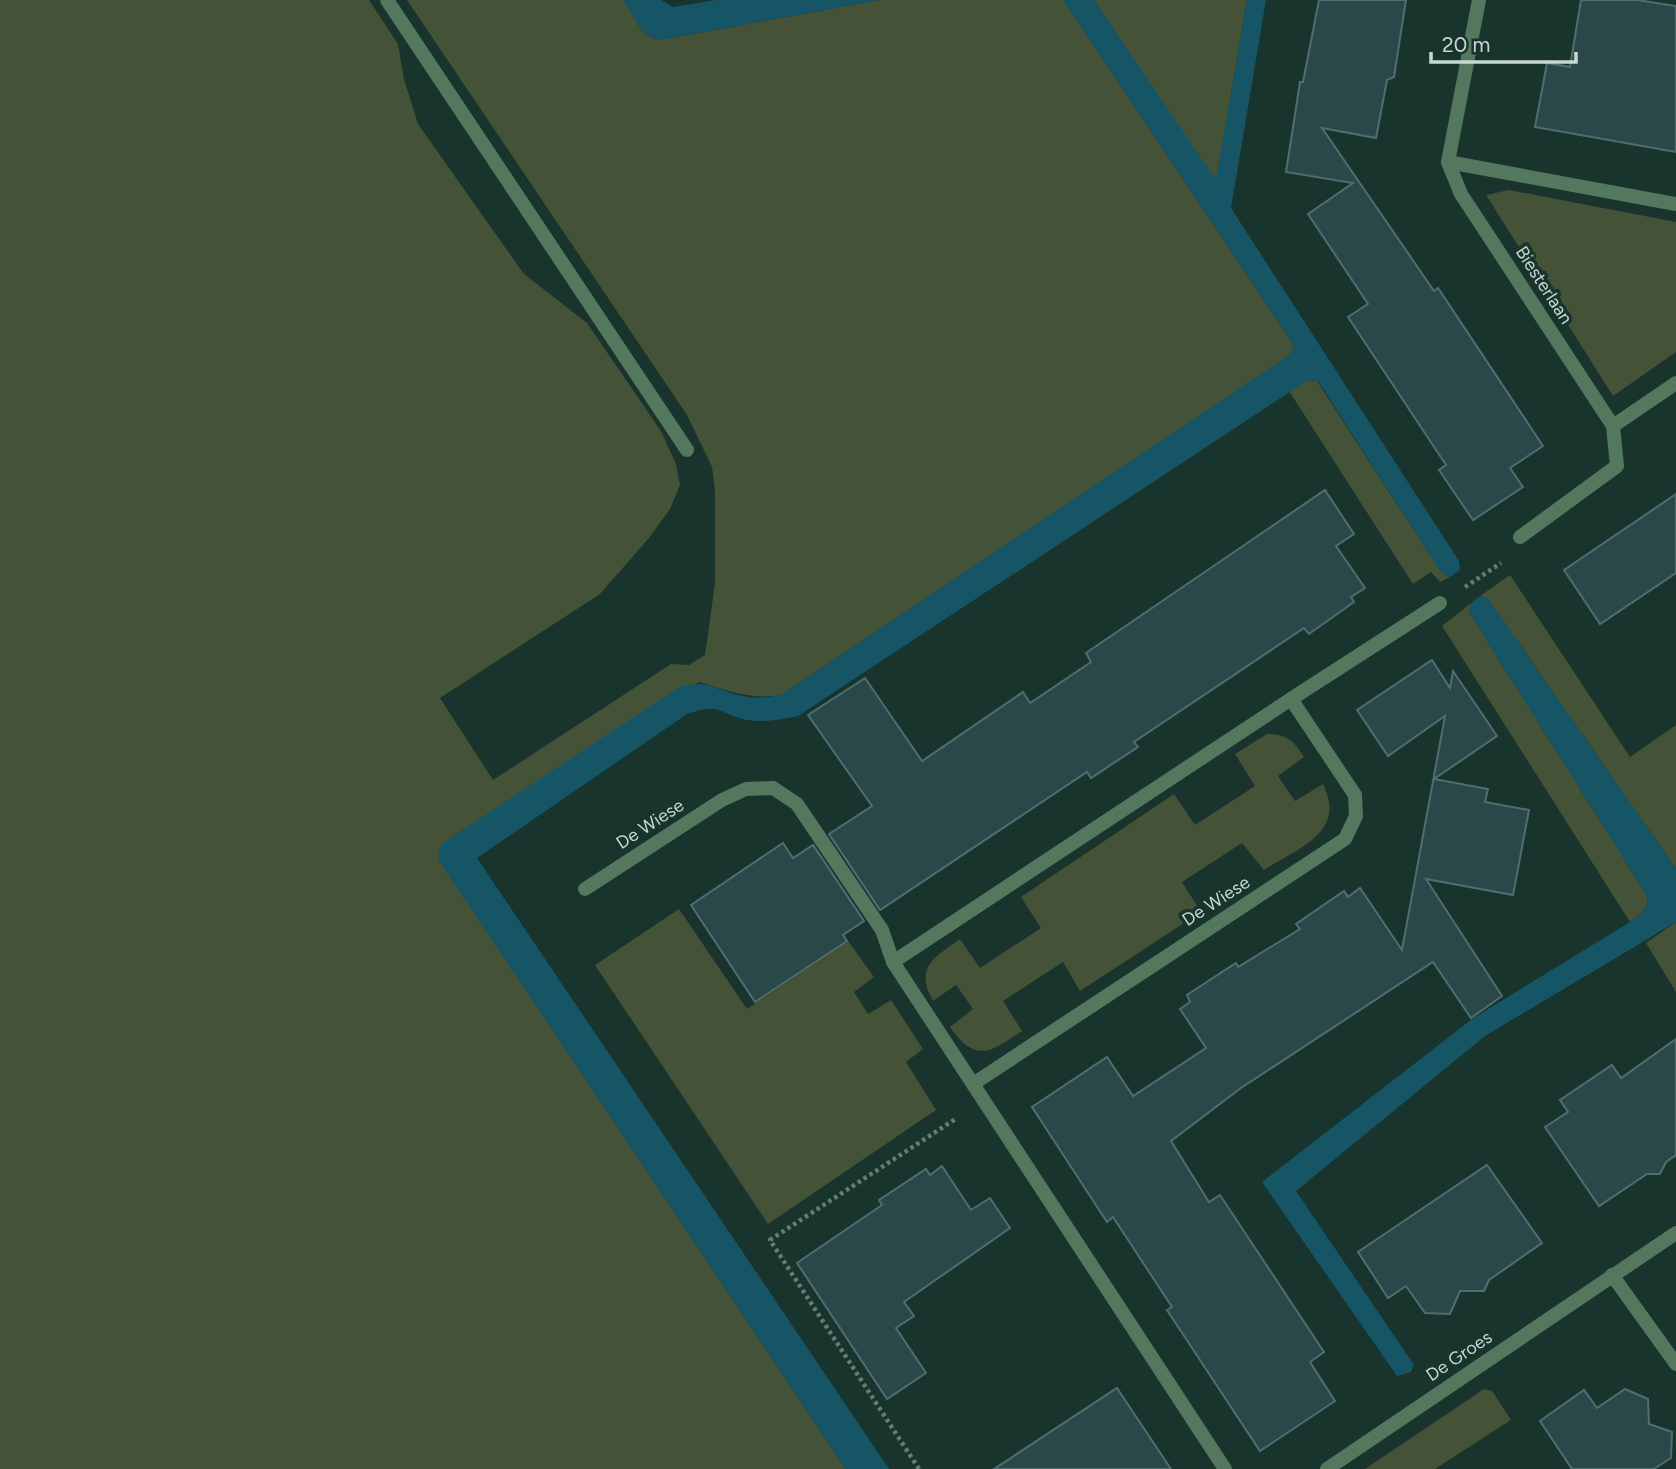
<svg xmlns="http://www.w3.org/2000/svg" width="1676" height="1469" viewBox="0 0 1676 1469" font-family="Figtree,sans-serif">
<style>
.green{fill:#445237}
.water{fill:#165566}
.building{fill:#2a4849;stroke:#4e6e6f;stroke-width:2}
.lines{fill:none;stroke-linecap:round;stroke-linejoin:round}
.path{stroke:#667c76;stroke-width:4.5;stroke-dasharray:3.5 3.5;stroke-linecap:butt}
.service{stroke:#54785e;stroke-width:14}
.minor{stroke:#54785e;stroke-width:14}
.labels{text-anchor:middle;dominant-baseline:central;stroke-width:7;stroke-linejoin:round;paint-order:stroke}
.street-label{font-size:18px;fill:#c7d7d2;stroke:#18342d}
</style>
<rect width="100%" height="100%" fill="#18342d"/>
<!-- green -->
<g class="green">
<path d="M 0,0 L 369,0 L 398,44 L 404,79 L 418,124 L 524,274 L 587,323 L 661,431 L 676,464 L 680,485 L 670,509 L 649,538 L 600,594 L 440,698 L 493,780 L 671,664 L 689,665 L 705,655 L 715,583 L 715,491 L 712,467 L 687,415 L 407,0 L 623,0 L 644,33 L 659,40 L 879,0 L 1063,0 L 1294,345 L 1291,354 L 781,695 C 750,700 729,691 699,682 L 438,851 L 440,862 L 846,1469 L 0,1469 Z"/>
<path d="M 1094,0 L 1247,0 L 1216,181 Z"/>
<path d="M 1509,190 L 1676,222 L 1676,352 L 1613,396 L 1486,195 Z"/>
<path d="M 1308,380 L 1317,381 L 1441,572 L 1450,577 L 1440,582 L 1431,572 L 1413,584 L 1289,391 Z"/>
<path d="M 1510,575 L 1630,757 L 1676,725 L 1676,869 L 1488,599 L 1480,596 Z"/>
<path d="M 1471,603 L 1469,612 L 1645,892 L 1648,902 L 1643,913 L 1630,922 L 1442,626 Z"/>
<path d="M 1267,734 C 1287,734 1294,741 1304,757 L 1278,776 L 1295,801 L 1323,784 C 1347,833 1299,847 1264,870 L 1242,843 L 1182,882 L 1201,912 L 1080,991 L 1063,962 L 1003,1001 L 1022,1031 C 990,1052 976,1064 950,1027 L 973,1009 L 956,985 L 933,1001 C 914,967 935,957 960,939 L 980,968 L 1041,928 L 1021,897 L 1174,794 L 1195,825 L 1255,786 L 1235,754 Z"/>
<path d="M 679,909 L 747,1009 L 848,941 L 874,977 L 854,992 L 868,1014 L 891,1000 L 923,1049 L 906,1062 L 936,1110 L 768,1224 L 595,965 Z"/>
<path d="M 1676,922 L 1676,992 L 1646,943 Z"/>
<path d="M 1484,1389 L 1492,1391 L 1511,1420 L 1435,1469 L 1365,1469 Z"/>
</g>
<!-- water -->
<g class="water">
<path d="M 623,0 L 661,0 L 673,7 L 716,0 L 879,0 L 659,40 L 644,33 Z"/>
<path d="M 1063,0 L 1094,0 L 1216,180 L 1247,0 L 1266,0 L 1231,208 L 1459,561 L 1460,570 L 1450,577 L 1441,572 L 1318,381 L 1308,380 L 798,716 C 782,719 763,723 747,720 C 717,713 720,702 687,714 L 477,858 L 889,1469 L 846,1469 L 440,862 L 438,851 L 443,843 L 679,687 C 711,679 714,690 743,696 C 756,699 768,697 781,695 L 1291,354 L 1294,345 Z"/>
<path d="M 1480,596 L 1488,599 L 1676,869 L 1676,922 L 1485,1036 L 1296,1191 L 1414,1365 L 1411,1372 L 1397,1376 L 1262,1182 L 1472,1019 L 1630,922 L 1643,913 L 1648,902 L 1645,892 L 1469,612 L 1471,603 Z"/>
</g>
<!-- building -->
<g class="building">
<path d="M 1319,0 L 1406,0 L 1394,77 L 1387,80 L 1376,138 L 1322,128 L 1434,291 L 1438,288 L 1543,446 L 1510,468 L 1523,487 L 1473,520 L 1439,470 L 1446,465 L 1348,317 L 1368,304 L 1308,214 L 1353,183 L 1286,172 L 1300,82 L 1303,82 Z"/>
<path d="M 1581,0 L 1637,0 L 1676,6 L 1676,152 L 1535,127 L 1547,63 L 1570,67 Z"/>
<path d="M 1325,490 L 1354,534 L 1336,546 L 1365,588 L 1351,597 L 1354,602 L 1309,634 L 1304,628 L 1134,742 L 1138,747 L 1091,778 L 1087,772 L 880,910 L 829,834 L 872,806 L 808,715 L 865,678 L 922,761 L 1023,692 L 1030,703 L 1091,662 L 1086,653 Z"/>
<path d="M 1676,494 L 1676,573 L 1600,624 L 1564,570 Z"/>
<path d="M 1432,660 L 1450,688 L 1453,671 L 1497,736 L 1434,779 L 1488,789 L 1485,802 L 1529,810 L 1513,895 L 1426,879 L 1502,996 L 1471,1018 L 1433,962 L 1241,1088 L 1171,1141 L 1209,1202 L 1220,1195 L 1324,1352 L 1310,1362 L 1335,1401 L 1260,1451 L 1167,1310 L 1172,1307 L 1113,1217 L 1107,1222 L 1032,1107 L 1107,1057 L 1133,1096 L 1206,1048 L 1180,1009 L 1190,1002 L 1187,995 L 1236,963 L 1238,967 L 1300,929 L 1296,924 L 1344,891 L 1348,897 L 1360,888 L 1402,950 L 1445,716 L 1388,756 L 1357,710 Z"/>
<path d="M 783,843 L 793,858 L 813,845 L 864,921 L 843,935 L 847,941 L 755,1002 L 691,905 Z"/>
<path d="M 1676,1039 L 1676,1155 L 1666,1162 L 1660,1174 L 1647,1174 L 1599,1206 L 1545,1127 L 1568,1112 L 1560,1100 L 1612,1065 L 1621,1078 Z"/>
<path d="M 1487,1165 L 1542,1243 L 1489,1280 L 1484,1291 L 1460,1291 L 1450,1314 L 1425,1313 L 1406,1286 L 1388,1298 L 1358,1252 Z"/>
<path d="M 942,1166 L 971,1210 L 990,1198 L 1010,1228 L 904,1302 L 914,1316 L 896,1328 L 926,1373 L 887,1399 L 797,1263 L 882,1205 L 879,1200 L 926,1169 L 930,1175 Z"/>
<path d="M 1117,1388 L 1171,1469 L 994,1469 Z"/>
<path d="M 1625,1389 L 1648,1399 L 1649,1424 L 1672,1432 L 1671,1458 L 1654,1469 L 1572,1469 L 1540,1421 L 1584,1390 L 1597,1408 Z"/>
</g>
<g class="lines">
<!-- path -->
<g class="path">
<path d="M 1465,587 L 1501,563"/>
<path d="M 919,1469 L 770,1240 L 957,1118"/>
</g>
<!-- service -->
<path class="service" d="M 387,0 L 687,450"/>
<!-- minor -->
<g class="minor">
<path d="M 1479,0 L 1448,162 L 1461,194 L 1613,426 L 1676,383"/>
<path d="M 1448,162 L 1676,204"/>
<path d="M 1520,537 L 1617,466 L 1613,426"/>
<path d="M 1291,699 L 1440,603"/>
<path d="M 585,889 L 722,800 L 746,789 L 773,788 L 797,804 L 882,930 L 893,962 L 1225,1469"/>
<path d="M 893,962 L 1291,699 L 1355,795 L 1356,816 L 1345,839 L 973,1084"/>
<path d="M 1612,1275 L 1676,1364"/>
<path d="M 1327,1469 L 1676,1233"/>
</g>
</g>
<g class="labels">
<!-- street labels -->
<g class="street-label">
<text transform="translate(1544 285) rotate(57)">Biesterlaan</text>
<text transform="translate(650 824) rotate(-33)">De Wiese</text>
<text transform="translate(1216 901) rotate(-33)">De Wiese</text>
<text transform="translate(1459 1356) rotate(-34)">De Groes</text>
</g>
</g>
<!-- scale -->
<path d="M1431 52v10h145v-10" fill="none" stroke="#c7d7d2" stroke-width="3.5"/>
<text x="1442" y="52" font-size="21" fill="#c7d7d2" stroke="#18342d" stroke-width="5" paint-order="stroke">20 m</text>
</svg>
